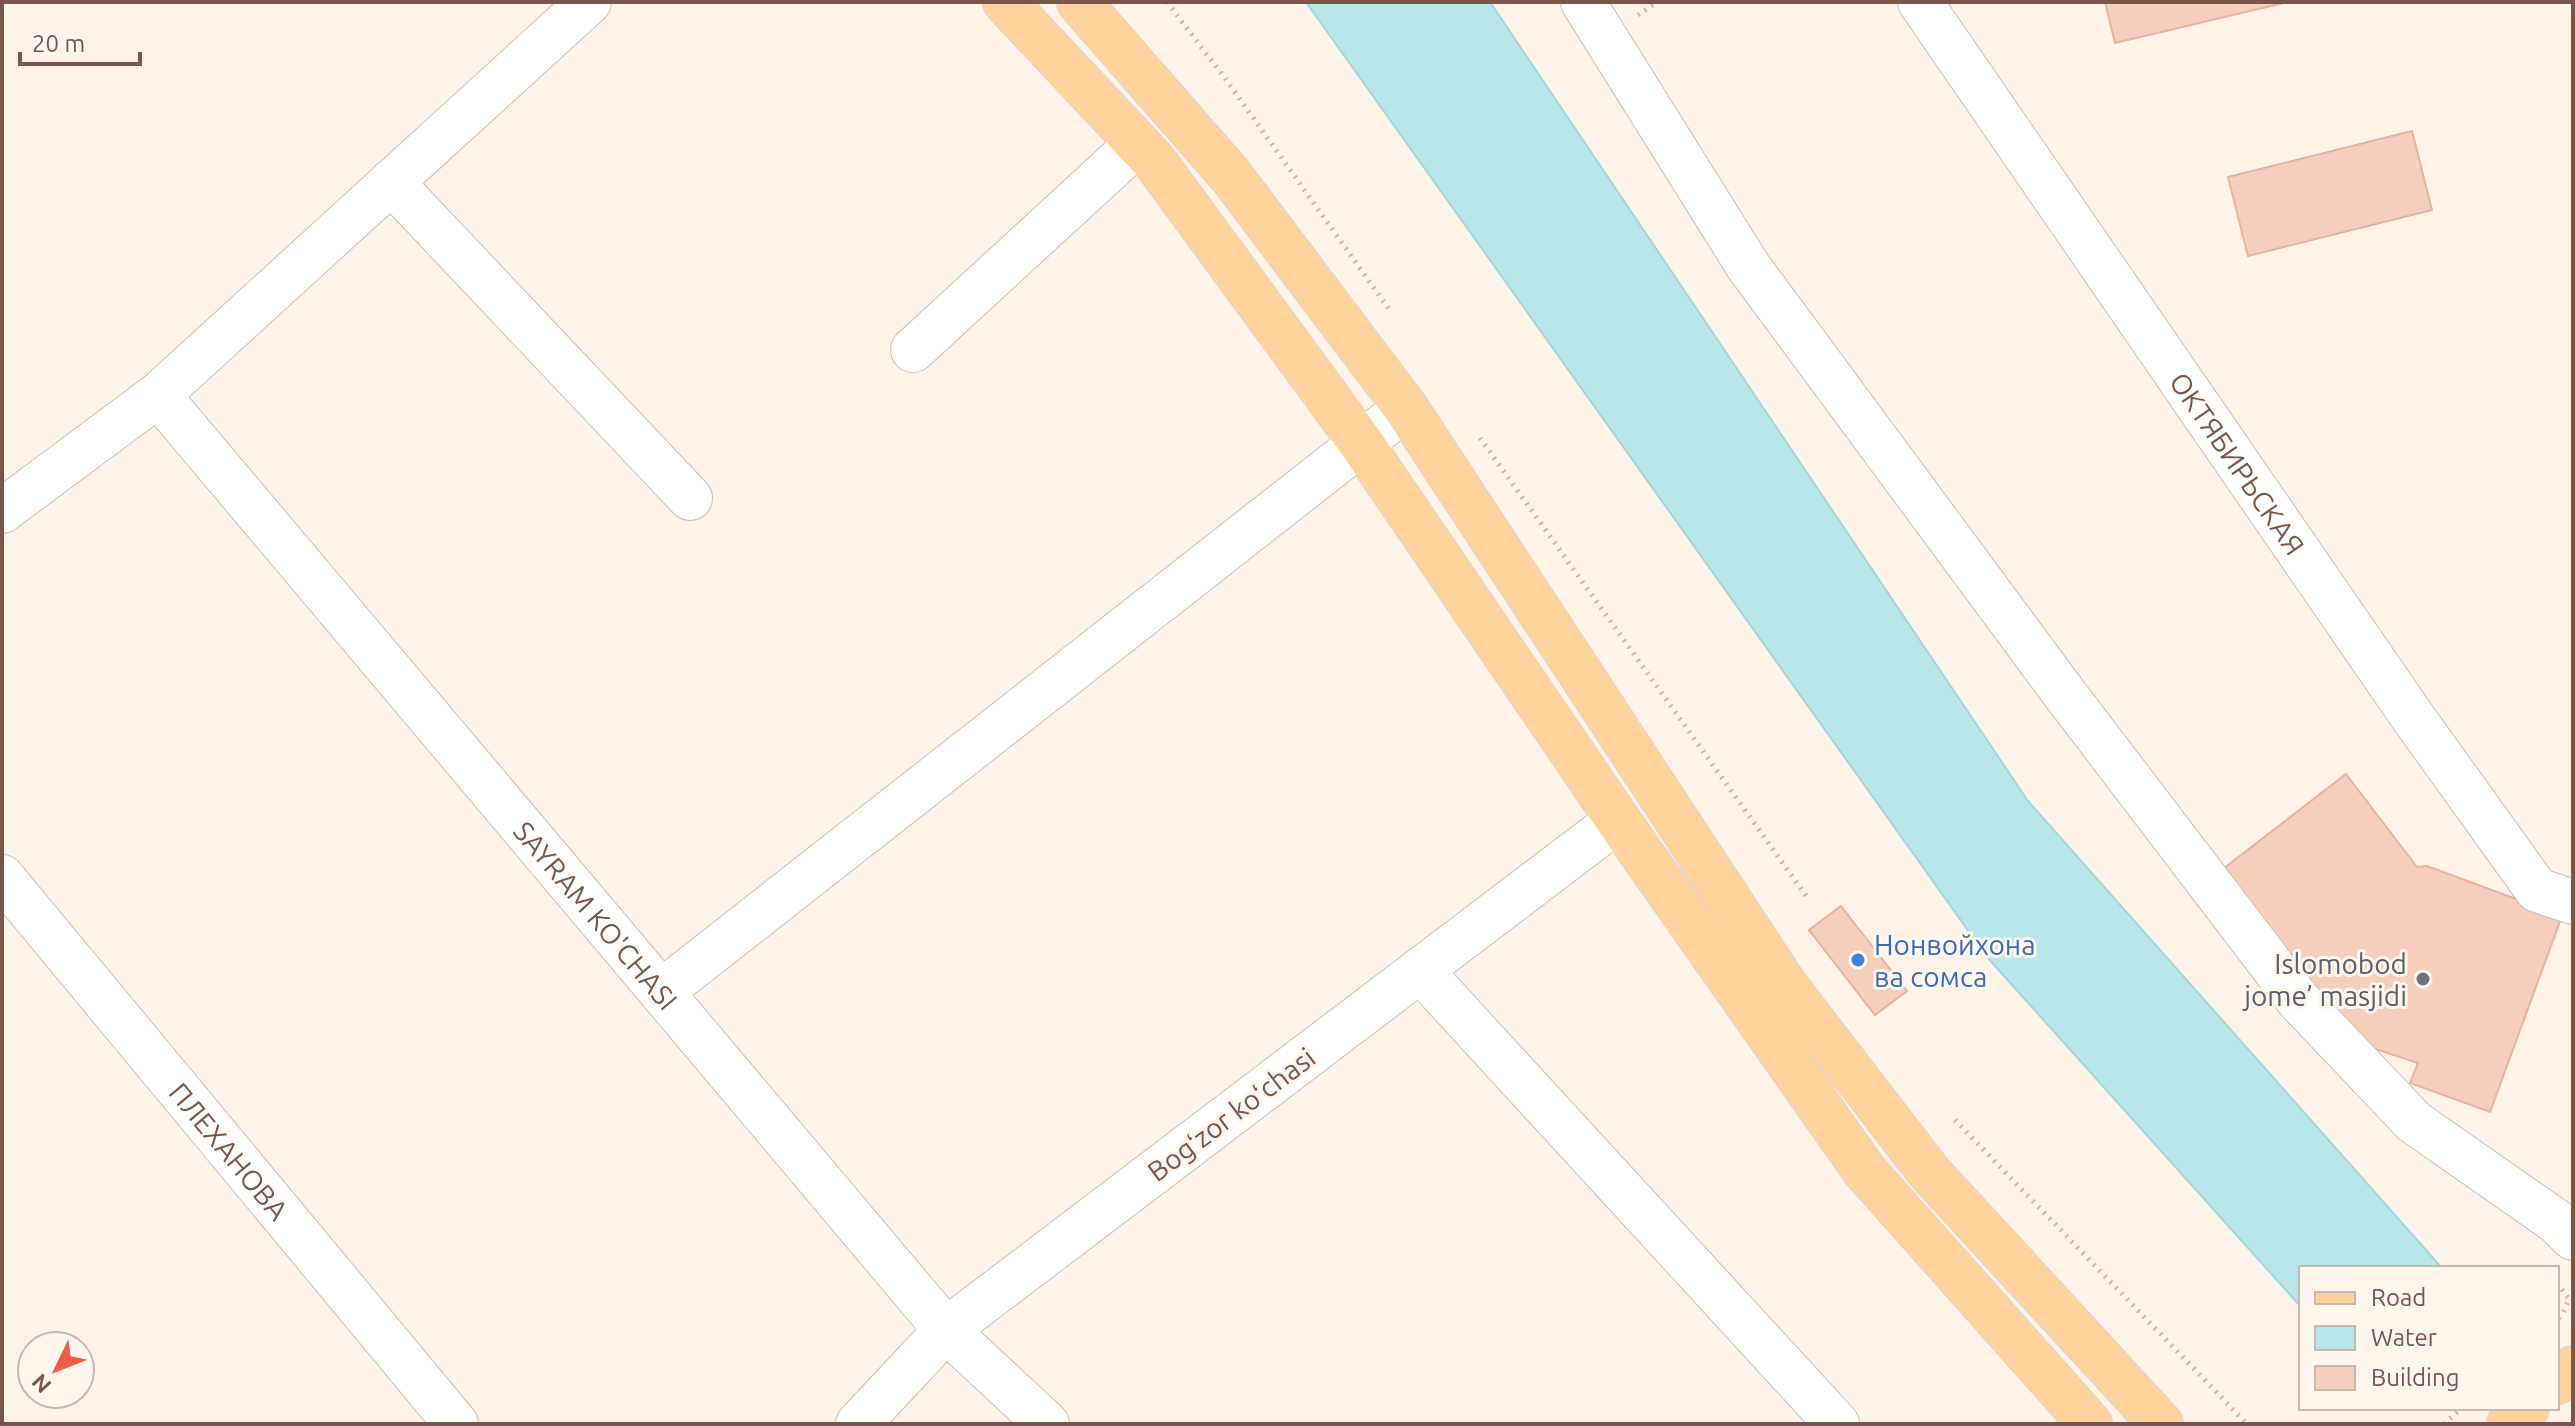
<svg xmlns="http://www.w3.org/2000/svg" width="2575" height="1426" viewBox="0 0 2575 1426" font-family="Ubuntu,sans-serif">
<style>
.water{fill:#b9e6e9;stroke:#9fd7db;stroke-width:2}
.pier{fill:#fef3e6}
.building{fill:#f5cebc;stroke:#e8b39c;stroke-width:2}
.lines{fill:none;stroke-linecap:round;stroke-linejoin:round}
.minor-casing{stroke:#d3bbae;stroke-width:46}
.major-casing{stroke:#dcd3d0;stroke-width:46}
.path{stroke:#dab19f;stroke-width:5;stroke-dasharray:2 6;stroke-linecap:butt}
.minor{stroke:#fff;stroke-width:44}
.major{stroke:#ffd29c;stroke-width:44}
.shop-dot{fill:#3f7fe0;stroke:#fff7ee;stroke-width:3}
.worship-dot{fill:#6b7280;stroke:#fff7ee;stroke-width:3}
.labels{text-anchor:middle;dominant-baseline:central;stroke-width:6;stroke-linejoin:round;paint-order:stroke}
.street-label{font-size:28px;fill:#795649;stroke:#fff7ee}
.shop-label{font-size:28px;fill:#366cbe;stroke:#fff7ee;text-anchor:start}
.worship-label{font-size:28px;fill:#5b616d;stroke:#fff7ee;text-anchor:end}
</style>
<rect width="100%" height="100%" fill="#fef3e6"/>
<!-- water -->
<path class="water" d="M 1306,2 L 1490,2 L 2028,801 L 2442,1268 L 2301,1268 L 2301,1307 L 1987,957 Z"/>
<!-- pier -->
<path class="pier" d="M 2557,1360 L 2573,1370 L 2573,1424 L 2425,1424 L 2443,1408 L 2557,1408 Z"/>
<!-- building -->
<g class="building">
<path d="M 2105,2 L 2288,2 L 2115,43 Z"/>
<path d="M 2412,131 L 2432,210 L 2248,256 L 2228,177 Z"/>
<path d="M 2346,774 L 2417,867 L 2427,866 L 2562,916 L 2490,1112 L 2410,1083 L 2418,1063 L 2357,1043 L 2223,869 Z"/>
<path d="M 1841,906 L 1907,991 L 1875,1015 L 1809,930 Z"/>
</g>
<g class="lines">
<!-- minor casing -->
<g class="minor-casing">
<g id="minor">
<path d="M 1583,2 L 1748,266 L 2064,693 L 2299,1001 L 2414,1122 L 2557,1222 L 2573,1238"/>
<path id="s1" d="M 1920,2 L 2412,716 L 2537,890 L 2573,902"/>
<path d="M 391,182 L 690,498"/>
<path d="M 913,350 L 1137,144"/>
<path id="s2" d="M 158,395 L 946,1330 L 1047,1424"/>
<path d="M 2,511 L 158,395 L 589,2"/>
<path id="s3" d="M 2,877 L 456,1424"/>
<path d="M 1420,970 L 1837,1424"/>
<path d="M 661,992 L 1406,408"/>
<path d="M 858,1424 L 946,1330 L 1618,820"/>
</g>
</g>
<!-- major casing -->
<g class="major-casing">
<g id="major">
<path d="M 1005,2 L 1155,162 L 1361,443 L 1618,820 L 1864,1170 L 2090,1424"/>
<path d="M 1079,2 L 1231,176 L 1406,408 L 1785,985 L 1929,1172 L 2161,1424"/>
<path d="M 2557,1382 L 2573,1368"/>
<path d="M 2509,1424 L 2527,1408"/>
</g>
</g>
<!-- path -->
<g class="path">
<path d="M 1167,2 L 1227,81 L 1391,312"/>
<path d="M 1638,15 L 1657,2"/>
<path d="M 1480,438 L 1809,900"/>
<path d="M 1955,1120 L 2247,1424"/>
<path d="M 2557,1283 L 2569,1299 L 2563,1313 L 2557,1320"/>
<path d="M 2444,1424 L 2462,1408"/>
</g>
<!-- minor -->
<use href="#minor" class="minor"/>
<!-- major -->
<use href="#major" class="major"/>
</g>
<!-- markers -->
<circle class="shop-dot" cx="1858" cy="960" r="8"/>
<circle class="worship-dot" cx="2423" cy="979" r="8"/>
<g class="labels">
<!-- street labels -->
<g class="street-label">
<text stroke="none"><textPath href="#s1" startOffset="560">ОКТЯБИРЬСКАЯ</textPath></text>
<text stroke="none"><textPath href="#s2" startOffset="680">SAYRAM KO'CHASI</textPath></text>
<text transform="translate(1231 1114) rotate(-37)">Bogʻzor koʻchasi</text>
<text stroke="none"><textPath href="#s3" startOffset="356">ПЛЕХАНОВА</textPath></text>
</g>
<!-- shop labels -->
<g class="shop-label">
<text x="1874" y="944">Нонвойхона<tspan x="1874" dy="32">ва сомса</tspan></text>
</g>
<!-- worship labels -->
<g class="worship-label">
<text x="2407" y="963">Islomobod<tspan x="2407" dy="32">jome’ masjidi</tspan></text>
</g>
</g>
<!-- border -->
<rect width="2575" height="1426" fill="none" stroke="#795649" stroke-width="8"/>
<!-- legend -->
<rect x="2299" y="1266" width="260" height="144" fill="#fff7ee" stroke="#c9b7ac" stroke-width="2"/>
<rect x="2315" y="1292" width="40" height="12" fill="#ffd29c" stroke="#c9b7ac" stroke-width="2"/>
<text x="2371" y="1306" font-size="24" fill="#795649">Road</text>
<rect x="2315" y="1326" width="40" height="24" fill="#b9e6e9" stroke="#c9b7ac" stroke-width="2"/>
<text x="2371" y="1346" font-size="24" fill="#795649">Water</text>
<rect x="2315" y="1366" width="40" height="24" fill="#f5cebc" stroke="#c9b7ac" stroke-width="2"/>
<text x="2371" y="1386" font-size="24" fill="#795649">Building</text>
<!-- north arrow -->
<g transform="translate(56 1370) rotate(227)"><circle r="38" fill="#fff7ee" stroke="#c9b7ac" stroke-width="2"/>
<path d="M0-6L14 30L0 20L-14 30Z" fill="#ee5e45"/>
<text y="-12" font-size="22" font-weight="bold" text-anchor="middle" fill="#795649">N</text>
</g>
<!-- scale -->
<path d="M20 52v12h120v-12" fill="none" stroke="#795649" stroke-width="4"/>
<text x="32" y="52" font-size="24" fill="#795649" stroke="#fff7ee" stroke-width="6" paint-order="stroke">20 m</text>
</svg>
